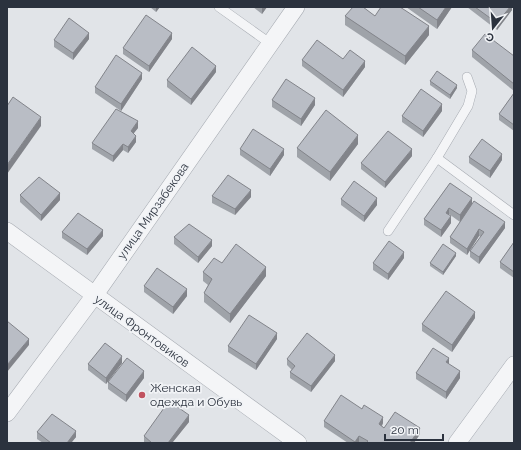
<svg xmlns="http://www.w3.org/2000/svg" width="521" height="450" viewBox="0 0 521 450" font-family="Raleway,sans-serif">
<style>
.lines{fill:none;stroke-linecap:round;stroke-linejoin:round}
.service-casing{stroke:#a7abb2;stroke-width:10}
.minor-casing{stroke:#a7abb2;stroke-width:18}
.service{stroke:#f4f5f7;stroke-width:9}
.minor{stroke:#f4f5f7;stroke-width:17}
.wall{fill:#9fa3a9}
.shaded-wall{fill:#82848a}
.building{fill:#b9bdc5;stroke:#82848a}
.poi-dot{fill:#c15360;stroke:#f1f3f6;stroke-width:1.5}
.labels{text-anchor:middle;dominant-baseline:central;stroke-width:3.5;stroke-linejoin:round;paint-order:stroke}
.street-label{font-size:12px;fill:#2b323e;stroke:#f1f3f6}
.poi-label{font-size:12px;fill:#2b323e;stroke:#f1f3f6;text-anchor:start}
</style>
<rect width="100%" height="100%" fill="#e1e4e8"/>
<g class="lines">
<!-- service casing -->
<g class="service-casing">
<g id="service">
<path d="M 219,7 L 271,44"/>
<path d="M 437,158 L 514,215"/>
<path d="M 388,231 L 437,158 L 468,106 L 472,91 L 467,77"/>
</g>
</g>
<!-- minor casing -->
<g class="minor-casing">
<g id="minor">
<path d="M 7,231 L 298,443"/>
<path d="M 7,413 L 94,296 L 296,7"/>
<path d="M 457,443 L 514,365"/>
</g>
</g>
<!-- service -->
<use href="#service" class="service"/>
<!-- minor -->
<use href="#minor" class="minor"/>
</g>
<!-- wall -->
<g class="wall">
<path d="M 150,7 L 160,7 L 156,12 Z"/>
<path d="M 253,7 L 267,7 L 262,14 Z"/>
<path d="M 406,7 L 452,7 L 437,29 Z"/>
<path d="M 467,7 L 512,7 L 512,10 L 497,30 Z"/>
<path d="M 345,16 L 375,16 L 429,35 L 405,65 L 345,25 Z"/>
<path d="M 89,39 L 73,60 L 54,47 L 54,40 Z"/>
<path d="M 172,39 L 149,72 L 123,54 L 123,48 Z"/>
<path d="M 472,50 L 514,56 L 514,91 L 472,57 Z"/>
<path d="M 343,59 L 365,67 L 343,97 L 302,66 L 302,60 Z"/>
<path d="M 216,72 L 191,105 L 167,87 L 167,80 Z"/>
<path d="M 142,79 L 121,111 L 95,93 L 95,87 Z"/>
<path d="M 430,81 L 457,88 L 450,99 L 430,85 Z"/>
<path d="M 514,93 L 514,131 L 499,120 L 499,114 Z"/>
<path d="M 272,100 L 315,105 L 301,126 L 272,107 Z"/>
<path d="M 442,111 L 423,137 L 402,122 L 402,116 Z"/>
<path d="M 138,128 L 133,133 L 136,142 L 128,153 L 123,150 L 113,162 L 92,149 L 92,143 Z"/>
<path d="M 358,144 L 330,181 L 297,157 L 297,148 Z"/>
<path d="M 240,149 L 284,155 L 270,176 L 240,155 Z"/>
<path d="M 412,156 L 385,188 L 361,169 L 361,163 Z"/>
<path d="M 469,157 L 502,160 L 490,178 L 469,163 Z"/>
<path d="M 450,183 L 472,204 L 505,228 L 479,264 L 470,257 L 470,251 L 481,237 L 479,236 L 467,255 L 450,243 L 450,237 L 460,222 L 449,214 L 449,215 L 451,223 L 441,237 L 424,225 L 424,219 Z"/>
<path d="M 20,195 L 60,200 L 41,221 L 20,202 Z"/>
<path d="M 212,196 L 251,197 L 235,215 L 212,203 Z"/>
<path d="M 341,199 L 377,205 L 364,222 L 341,205 Z"/>
<path d="M 62,232 L 103,236 L 87,255 L 62,238 Z"/>
<path d="M 174,237 L 212,246 L 198,263 L 174,244 Z"/>
<path d="M 514,242 L 514,278 L 500,268 L 500,262 Z"/>
<path d="M 456,256 L 443,275 L 430,266 L 430,263 Z"/>
<path d="M 404,258 L 388,280 L 373,270 L 373,263 Z"/>
<path d="M 222,263 L 266,276 L 230,323 L 204,302 L 204,293 L 208,285 L 203,281 L 203,272 Z"/>
<path d="M 144,286 L 187,296 L 173,314 L 144,292 Z"/>
<path d="M 475,318 L 452,352 L 422,331 L 422,324 Z"/>
<path d="M 277,339 L 256,370 L 228,352 L 228,346 Z"/>
<path d="M 287,359 L 335,361 L 311,392 L 290,378 L 290,372 L 292,370 L 287,365 Z"/>
<path d="M 122,363 L 106,384 L 88,370 L 88,364 Z"/>
<path d="M 449,364 L 460,378 L 446,399 L 416,379 L 416,373 Z"/>
<path d="M 144,378 L 126,402 L 108,389 L 108,382 Z"/>
<path d="M 362,409 L 383,423 L 382,426 L 384,428 L 420,434 L 414,443 L 360,443 L 359,442 L 358,443 L 348,443 L 324,427 L 324,421 Z"/>
<path d="M 189,422 L 172,443 L 144,442 L 144,436 Z"/>
<path d="M 37,432 L 76,437 L 71,443 L 43,443 L 37,439 Z"/>
</g>
<!-- shaded-wall -->
<g class="shaded-wall">
<path d="M 156,7 L 160,7 L 156,12 Z"/>
<path d="M 263,7 L 267,7 L 262,14 L 262,8 Z"/>
<path d="M 446,7 L 452,7 L 437,29 L 437,20 Z"/>
<path d="M 510,7 L 512,7 L 512,10 L 497,30 L 497,23 Z"/>
<path d="M 429,26 L 429,35 L 405,65 L 405,56 Z"/>
<path d="M 89,33 L 89,39 L 73,60 L 73,53 Z"/>
<path d="M 172,33 L 172,39 L 149,72 L 149,66 Z"/>
<path d="M 365,61 L 365,67 L 343,97 L 343,90 Z"/>
<path d="M 216,66 L 216,72 L 191,105 L 191,99 Z"/>
<path d="M 142,73 L 142,79 L 121,111 L 121,104 Z"/>
<path d="M 457,85 L 457,88 L 450,99 L 450,95 Z"/>
<path d="M 315,98 L 315,105 L 301,126 L 301,119 Z"/>
<path d="M 442,104 L 442,111 L 423,137 L 423,131 Z"/>
<path d="M 41,117 L 41,126 L 7,174 L 7,165 Z"/>
<path d="M 138,121 L 138,128 L 131,137 L 131,131 Z"/>
<path d="M 358,135 L 358,144 L 330,181 L 330,172 Z"/>
<path d="M 136,136 L 136,142 L 128,153 L 128,147 Z"/>
<path d="M 123,144 L 123,150 L 113,162 L 113,156 Z"/>
<path d="M 284,149 L 284,155 L 270,176 L 270,169 Z"/>
<path d="M 412,149 L 412,156 L 385,188 L 385,182 Z"/>
<path d="M 502,154 L 502,160 L 490,178 L 490,171 Z"/>
<path d="M 251,190 L 251,197 L 235,215 L 235,209 Z"/>
<path d="M 60,193 L 60,200 L 41,221 L 41,215 Z"/>
<path d="M 377,198 L 377,205 L 364,222 L 364,216 Z"/>
<path d="M 472,198 L 472,205 L 460,222 L 460,215 Z"/>
<path d="M 449,208 L 449,214 L 446,219 L 446,213 Z"/>
<path d="M 451,216 L 451,223 L 441,237 L 441,230 Z"/>
<path d="M 505,222 L 505,228 L 479,264 L 479,257 Z"/>
<path d="M 479,229 L 479,236 L 467,255 L 467,249 Z"/>
<path d="M 103,230 L 103,236 L 87,255 L 87,249 Z"/>
<path d="M 212,240 L 212,246 L 198,263 L 198,257 Z"/>
<path d="M 404,252 L 404,258 L 388,280 L 388,274 Z"/>
<path d="M 456,253 L 456,256 L 443,275 L 443,272 Z"/>
<path d="M 266,267 L 266,276 L 230,323 L 230,314 Z"/>
<path d="M 187,289 L 187,296 L 173,314 L 173,307 Z"/>
<path d="M 475,312 L 475,318 L 452,352 L 452,345 Z"/>
<path d="M 277,333 L 277,339 L 256,370 L 256,364 Z"/>
<path d="M 29,339 L 29,345 L 7,372 L 7,365 Z"/>
<path d="M 335,355 L 335,361 L 311,392 L 311,386 Z"/>
<path d="M 122,356 L 122,363 L 106,384 L 106,378 Z"/>
<path d="M 449,358 L 449,365 L 446,362 Z"/>
<path d="M 144,371 L 144,378 L 126,402 L 126,395 Z"/>
<path d="M 460,371 L 460,378 L 446,399 L 446,392 Z"/>
<path d="M 189,415 L 189,422 L 172,443 L 168,443 Z"/>
<path d="M 383,417 L 383,423 L 379,431 L 379,424 Z"/>
<path d="M 420,428 L 420,434 L 414,443 L 410,443 Z"/>
<path d="M 76,431 L 76,437 L 71,443 L 67,443 Z"/>
<path d="M 359,436 L 359,442 L 358,443 L 355,443 L 355,442 Z"/>
</g>
<!-- building -->
<g class="building">
<path d="M 353,7 L 363,7 L 375,16 L 381,7 L 400,7 L 429,26 L 405,56 L 345,16 Z"/>
<path d="M 418,7 L 446,7 L 437,20 Z"/>
<path d="M 475,7 L 510,7 L 497,23 Z"/>
<path d="M 146,15 L 172,33 L 149,66 L 123,48 Z"/>
<path d="M 69,18 L 89,33 L 73,53 L 54,40 Z"/>
<path d="M 485,34 L 514,56 L 514,84 L 472,50 Z"/>
<path d="M 317,40 L 343,59 L 350,50 L 365,61 L 343,90 L 302,60 Z"/>
<path d="M 192,47 L 216,66 L 191,99 L 167,80 Z"/>
<path d="M 116,55 L 142,73 L 121,104 L 95,87 Z"/>
<path d="M 437,71 L 457,85 L 450,95 L 430,81 Z"/>
<path d="M 286,79 L 315,98 L 301,119 L 272,100 Z"/>
<path d="M 421,89 L 442,104 L 423,131 L 402,116 Z"/>
<path d="M 514,93 L 514,125 L 499,114 Z"/>
<path d="M 13,97 L 41,117 L 7,165 L 7,106 Z"/>
<path d="M 116,109 L 138,121 L 131,131 L 136,136 L 128,147 L 123,144 L 113,156 L 92,143 Z"/>
<path d="M 326,110 L 358,135 L 330,172 L 297,148 Z"/>
<path d="M 253,129 L 284,149 L 270,169 L 240,149 Z"/>
<path d="M 388,131 L 412,149 L 385,182 L 361,163 Z"/>
<path d="M 482,139 L 502,154 L 490,171 L 469,157 Z"/>
<path d="M 228,175 L 251,190 L 235,209 L 212,196 Z"/>
<path d="M 39,177 L 60,193 L 41,215 L 20,195 Z"/>
<path d="M 354,181 L 377,198 L 364,216 L 341,199 Z"/>
<path d="M 450,183 L 472,198 L 460,215 L 449,208 L 446,213 L 451,216 L 441,230 L 424,219 Z"/>
<path d="M 474,201 L 505,222 L 479,257 L 470,251 L 484,232 L 479,229 L 467,249 L 450,237 Z"/>
<path d="M 78,213 L 103,230 L 87,249 L 62,232 Z"/>
<path d="M 189,224 L 212,240 L 198,257 L 174,237 Z"/>
<path d="M 389,241 L 404,252 L 388,274 L 373,263 Z"/>
<path d="M 514,242 L 514,272 L 500,262 Z"/>
<path d="M 236,244 L 266,267 L 230,314 L 204,293 L 212,279 L 203,272 L 214,258 L 222,263 Z"/>
<path d="M 443,244 L 456,253 L 443,272 L 430,263 Z"/>
<path d="M 157,268 L 187,289 L 173,307 L 144,286 Z"/>
<path d="M 446,291 L 475,312 L 452,345 L 422,324 Z"/>
<path d="M 249,315 L 277,333 L 256,364 L 228,346 Z"/>
<path d="M 7,321 L 29,339 L 7,365 Z"/>
<path d="M 307,333 L 335,355 L 311,386 L 290,372 L 295,366 L 287,359 Z"/>
<path d="M 105,343 L 122,356 L 106,378 L 88,364 Z"/>
<path d="M 433,348 L 449,358 L 446,362 L 460,371 L 446,392 L 416,373 Z"/>
<path d="M 127,358 L 144,371 L 126,395 L 108,382 Z"/>
<path d="M 341,395 L 362,409 L 364,405 L 383,417 L 379,424 L 384,428 L 395,412 L 420,428 L 410,443 L 366,443 L 368,441 L 359,436 L 355,442 L 324,421 Z"/>
<path d="M 169,401 L 189,415 L 168,443 L 152,443 L 144,436 Z"/>
<path d="M 52,414 L 76,431 L 67,443 L 51,443 L 37,432 Z"/>
</g>
<!-- markers -->
<circle class="poi-dot" cx="142" cy="395" r="4"/>
<g class="labels">
<!-- street labels -->
<g class="street-label">
<text transform="translate(153 211) rotate(-55)">улица Мирзабекова</text>
<text transform="translate(142 331) rotate(36)">улица Фронтовиков</text>
</g>
<!-- poi labels -->
<g class="poi-label">
<text x="150" y="388">Женская<tspan x="150" dy="14">одежда и Обувь</tspan></text>
</g>
</g>
<!-- border -->
<rect width="521" height="450" fill="none" stroke="#2b323e" stroke-width="16"/>
<!-- north arrow -->
<g transform="translate(493 28) rotate(197)" stroke="#f1f3f6" stroke-width="3" paint-order="stroke">
<path d="M0-3L7 15L0 10L-7 15Z" fill="#2b323e"/>
<text y="-6" font-size="11" font-weight="bold" text-anchor="middle" fill="#2b323e">С</text>
</g>
<!-- scale -->
<path d="M385 434v6h58v-6" fill="none" stroke="#2b323e" stroke-width="2"/>
<text x="391" y="434" font-size="12" fill="#2b323e" stroke="#f1f3f6" stroke-width="3" paint-order="stroke">20 m</text>
</svg>
